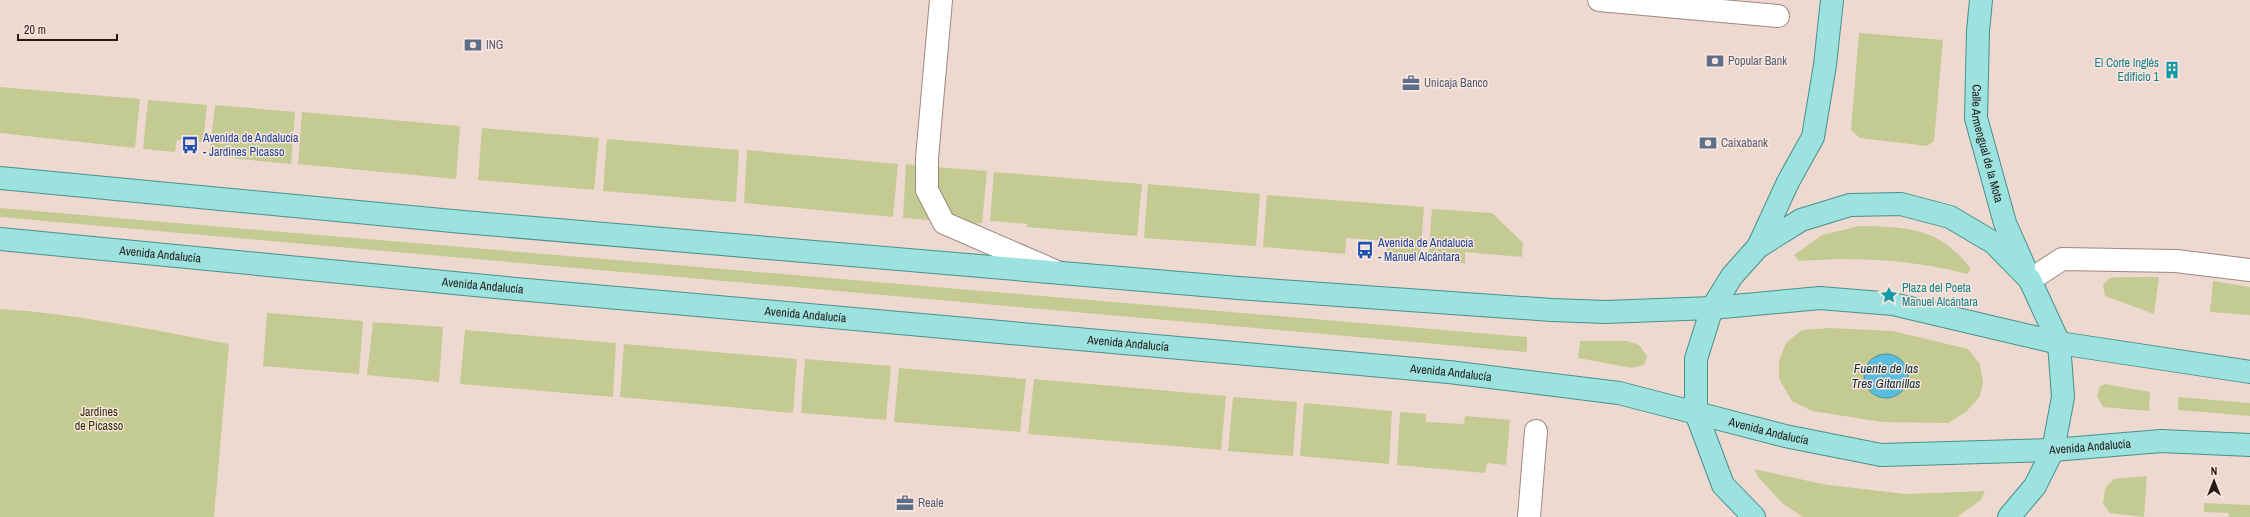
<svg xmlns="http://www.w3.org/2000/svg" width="2250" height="517" viewBox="0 0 2250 517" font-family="'Archivo Narrow',sans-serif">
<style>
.green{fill:#c4cb92}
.water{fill:#58bdde;stroke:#488da3}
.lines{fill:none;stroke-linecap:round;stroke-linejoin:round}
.minor-casing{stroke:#9b887f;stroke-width:24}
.major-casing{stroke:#47908b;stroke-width:24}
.minor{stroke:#fff;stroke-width:22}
.major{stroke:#9ce2df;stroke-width:22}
.labels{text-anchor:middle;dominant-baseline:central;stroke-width:3;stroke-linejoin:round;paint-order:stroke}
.service-label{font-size:12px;fill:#4e5e75;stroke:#fce6dd;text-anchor:start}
.culture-label{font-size:12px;fill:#0d838f;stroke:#fce6dd;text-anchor:end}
.transit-label{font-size:12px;fill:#164399;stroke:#fce6dd;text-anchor:start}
.street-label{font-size:12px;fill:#231c19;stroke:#fce6dd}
.park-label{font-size:12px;fill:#2d2f0c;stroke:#fce6dd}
.water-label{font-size:13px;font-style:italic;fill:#01323f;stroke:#fce6dd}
</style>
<rect width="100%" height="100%" fill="#eed9d0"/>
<!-- green -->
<g class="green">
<path d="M 1859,33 L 1943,40 L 1934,141 L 1927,146 L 1860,138 L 1851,130 Z"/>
<path d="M 0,87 L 140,99 L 135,148 L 0,133 Z"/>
<path d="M 148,100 L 207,105 L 203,142 L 177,140 L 175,152 L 143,149 Z"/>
<path d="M 215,105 L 295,112 L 291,164 L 209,156 Z"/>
<path d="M 302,112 L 460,126 L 456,179 L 298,164 Z"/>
<path d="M 482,128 L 599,138 L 594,190 L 478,180 Z"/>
<path d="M 607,139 L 739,150 L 736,202 L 603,191 Z"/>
<path d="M 747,150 L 898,164 L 893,217 L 744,203 Z"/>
<path d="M 906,164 L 917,165 L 929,220 L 903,218 Z"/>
<path d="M 934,167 L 987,171 L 982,223 C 975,223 967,224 961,222 C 937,218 935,185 934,167 Z"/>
<path d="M 994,172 L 1142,184 L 1137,236 L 1027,227 L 1027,224 L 990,221 Z"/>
<path d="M 1148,184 L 1260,194 L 1256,246 L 1144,238 Z"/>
<path d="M 1267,195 L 1424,207 L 1420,260 L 1386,257 L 1387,241 L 1346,238 L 1345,254 L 1263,247 Z"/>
<path d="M 0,208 L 1527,337 L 1527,352 L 0,217 Z"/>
<path d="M 1432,209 L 1492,213 L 1523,243 L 1522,257 L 1465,252 L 1465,263 L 1428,261 Z"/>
<path d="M 1859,226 C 1908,227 1939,227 1971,269 L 1967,274 C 1911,259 1857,257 1799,261 L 1794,255 L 1822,235 Z"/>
<path d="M 2122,277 L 2159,277 L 2154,314 L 2105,296 L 2103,284 L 2110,278 Z"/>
<path d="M 2213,281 L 2250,287 L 2250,315 L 2210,312 Z"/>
<path d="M 0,309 C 77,314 153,330 229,344 L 214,517 L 0,517 Z"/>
<path d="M 267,313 L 363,321 L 359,374 L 263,366 Z"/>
<path d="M 373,322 L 443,327 L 439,382 L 367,375 Z"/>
<path d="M 1830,328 L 1893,331 L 1968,349 L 1980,364 L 1983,382 L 1980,396 L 1966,412 L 1948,423 L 1882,422 L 1812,411 L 1792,401 L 1779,379 L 1779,361 L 1786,343 L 1802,330 Z"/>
<path d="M 465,330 L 616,343 L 613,397 L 460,384 Z"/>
<path d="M 1580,341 L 1627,341 L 1639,345 L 1647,356 L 1644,365 L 1632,368 L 1578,358 Z"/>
<path d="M 624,344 L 797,359 L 793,413 L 620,397 Z"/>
<path d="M 805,359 L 891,366 L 886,420 L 801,413 Z"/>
<path d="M 899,368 L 1026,379 L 1020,432 L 894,422 Z"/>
<path d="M 1034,379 L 1226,396 L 1221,450 L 1028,434 Z"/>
<path d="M 2105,384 L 2150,392 L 2149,411 L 2103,407 L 2097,396 L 2100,386 Z"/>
<path d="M 1233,397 L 1297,402 L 1293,456 L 1228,451 Z"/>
<path d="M 2178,397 L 2250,403 L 2250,416 L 2178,410 Z"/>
<path d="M 1304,403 L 1392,411 L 1389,464 L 1300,456 Z"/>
<path d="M 1400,412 L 1426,414 L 1426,422 L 1464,424 L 1465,416 L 1510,420 L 1506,465 L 1487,463 L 1485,473 L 1397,465 Z"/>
<path d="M 1754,469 L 1822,484 L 1905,494 L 1985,491 L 1981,500 L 1957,517 L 1803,517 L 1782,503 L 1759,478 Z"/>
<path d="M 2147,476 L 2144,517 L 2110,513 L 2103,504 L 2105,488 L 2114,479 Z"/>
<path d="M 2204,503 L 2250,505 L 2250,517 L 2230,517 L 2228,513 L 2204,512 Z"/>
</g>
<!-- water -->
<circle class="water" cx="1886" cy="376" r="22"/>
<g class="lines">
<!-- minor casing -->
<g class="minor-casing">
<g id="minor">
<path d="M 941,0 L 927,158 L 927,190 L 944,223 L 1055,271"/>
<path d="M 1599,0 L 1778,16"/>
<path d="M 2030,280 L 2062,259 L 2176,261 L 2250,270"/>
<path d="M 1529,517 L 1536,431"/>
</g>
</g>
<!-- major casing -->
<g class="major-casing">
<g id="major">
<path id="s1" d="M 1981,0 L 1978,31 L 1976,118 L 2005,223 L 2024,266"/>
<path d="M 0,178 L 463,222 L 1238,288 L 1552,310 L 1606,312 L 1712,308 L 1820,298 L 1893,304 L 2059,343 L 2250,372"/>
<path id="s2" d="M 0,239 L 506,288 L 1449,372 L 1619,393 L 1785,436 L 1881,455 L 2053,450 L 2161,441 L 2250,445"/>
<path d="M 1758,247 L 1788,182 L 1813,137 L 1825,65 L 1832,0"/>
<path d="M 1754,517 L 1723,485 L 1696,413 L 1696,359 L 1712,308 L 1732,276 L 1758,247 L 1801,220 L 1850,205 L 1901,204 L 1950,217 L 1994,243 L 2030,280 L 2059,343 L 2063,397 L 2053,450 L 2035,486 L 2009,517"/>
</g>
</g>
<!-- minor -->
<use href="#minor" class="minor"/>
<!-- major -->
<use href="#major" class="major"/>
</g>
<!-- icons -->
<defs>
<g id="bank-bare" transform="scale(1.38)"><path d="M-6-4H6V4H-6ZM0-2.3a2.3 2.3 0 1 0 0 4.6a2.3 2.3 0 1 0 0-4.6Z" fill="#5c6f8a" stroke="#fce6dd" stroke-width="2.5" paint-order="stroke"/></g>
<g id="building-bare" transform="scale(1.38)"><path d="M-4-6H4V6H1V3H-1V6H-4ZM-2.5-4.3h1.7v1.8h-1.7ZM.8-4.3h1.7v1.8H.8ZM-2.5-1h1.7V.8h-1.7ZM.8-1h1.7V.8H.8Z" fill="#0f9aa8" stroke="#fce6dd" stroke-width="2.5" paint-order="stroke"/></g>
<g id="office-bare" transform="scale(1.38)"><path d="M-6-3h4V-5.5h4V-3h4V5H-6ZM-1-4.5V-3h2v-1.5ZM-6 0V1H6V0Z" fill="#5c6f8a" stroke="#fce6dd" stroke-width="2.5" paint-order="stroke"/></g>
<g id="bus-bare" transform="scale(1.38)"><path d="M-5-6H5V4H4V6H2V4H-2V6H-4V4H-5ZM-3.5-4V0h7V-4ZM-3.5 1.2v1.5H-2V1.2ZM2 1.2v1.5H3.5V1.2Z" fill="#1a4fb4" stroke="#fce6dd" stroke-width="2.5" paint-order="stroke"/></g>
<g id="sight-bare" transform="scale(1.38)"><path d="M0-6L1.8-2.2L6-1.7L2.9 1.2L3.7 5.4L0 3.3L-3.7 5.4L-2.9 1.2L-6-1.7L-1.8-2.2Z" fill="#0f9aa8" stroke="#fce6dd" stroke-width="2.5" paint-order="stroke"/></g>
</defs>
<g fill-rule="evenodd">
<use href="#bank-bare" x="473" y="45"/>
<use href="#bank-bare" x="1715" y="61"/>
<use href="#building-bare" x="2172" y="70"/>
<use href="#office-bare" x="1411" y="83"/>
<use href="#bank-bare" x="1708" y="143"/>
<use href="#bus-bare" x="190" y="145"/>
<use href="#bus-bare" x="1365" y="250"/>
<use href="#sight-bare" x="1889" y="295"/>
<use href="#office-bare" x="905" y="503"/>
</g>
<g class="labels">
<!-- service labels -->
<g class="service-label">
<text x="486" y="45">ING</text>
<text x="1728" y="61">Popular Bank</text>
<text x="1424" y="83">Unicaja Banco</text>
<text x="1721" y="143">Caixabank</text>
<text x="918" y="503">Reale</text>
</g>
<!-- culture labels -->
<g class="culture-label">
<text x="2159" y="63">El Corte Inglés<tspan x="2159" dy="14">Edificio 1</tspan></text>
<text x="1902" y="288" text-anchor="start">Plaza del Poeta<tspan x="1902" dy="14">Manuel Alcántara</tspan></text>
</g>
<!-- transit labels -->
<g class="transit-label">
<text x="203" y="138">Avenida de Andalucía<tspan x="203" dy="14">- Jardines Picasso</tspan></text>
<text x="1378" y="243">Avenida de Andalucía<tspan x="1378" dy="14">- Manuel Alcántara</tspan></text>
</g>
<!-- street labels -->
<g class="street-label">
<text stroke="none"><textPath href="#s1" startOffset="145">Calle Armengual de la Mota</textPath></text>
<text stroke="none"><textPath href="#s2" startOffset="161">Avenida Andalucía</textPath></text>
<text stroke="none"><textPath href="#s2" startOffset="485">Avenida Andalucía</textPath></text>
<text stroke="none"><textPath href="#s2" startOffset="809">Avenida Andalucía</textPath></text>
<text stroke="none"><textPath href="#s2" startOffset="1133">Avenida Andalucía</textPath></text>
<text stroke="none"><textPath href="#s2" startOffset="1457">Avenida Andalucía</textPath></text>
<text stroke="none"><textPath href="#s2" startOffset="1781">Avenida Andalucía</textPath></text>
<text stroke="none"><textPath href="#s2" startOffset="2105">Avenida Andalucía</textPath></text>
</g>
<!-- park labels -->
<g class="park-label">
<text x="99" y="412">Jardines<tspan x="99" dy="14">de Picasso</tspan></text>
</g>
<!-- water labels -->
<g class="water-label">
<text x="1886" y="368">Fuente de las<tspan x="1886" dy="15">Tres Gitanillas</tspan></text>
</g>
</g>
<!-- north arrow -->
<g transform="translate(2214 481)" stroke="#fce6dd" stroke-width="3" paint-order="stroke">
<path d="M0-3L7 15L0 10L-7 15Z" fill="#231c19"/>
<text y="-6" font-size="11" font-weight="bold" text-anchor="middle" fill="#231c19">N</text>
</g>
<!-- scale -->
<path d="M18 34v6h99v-6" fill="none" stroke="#231c19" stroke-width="2"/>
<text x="24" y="34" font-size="12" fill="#231c19" stroke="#fce6dd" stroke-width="3" paint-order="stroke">20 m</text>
</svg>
